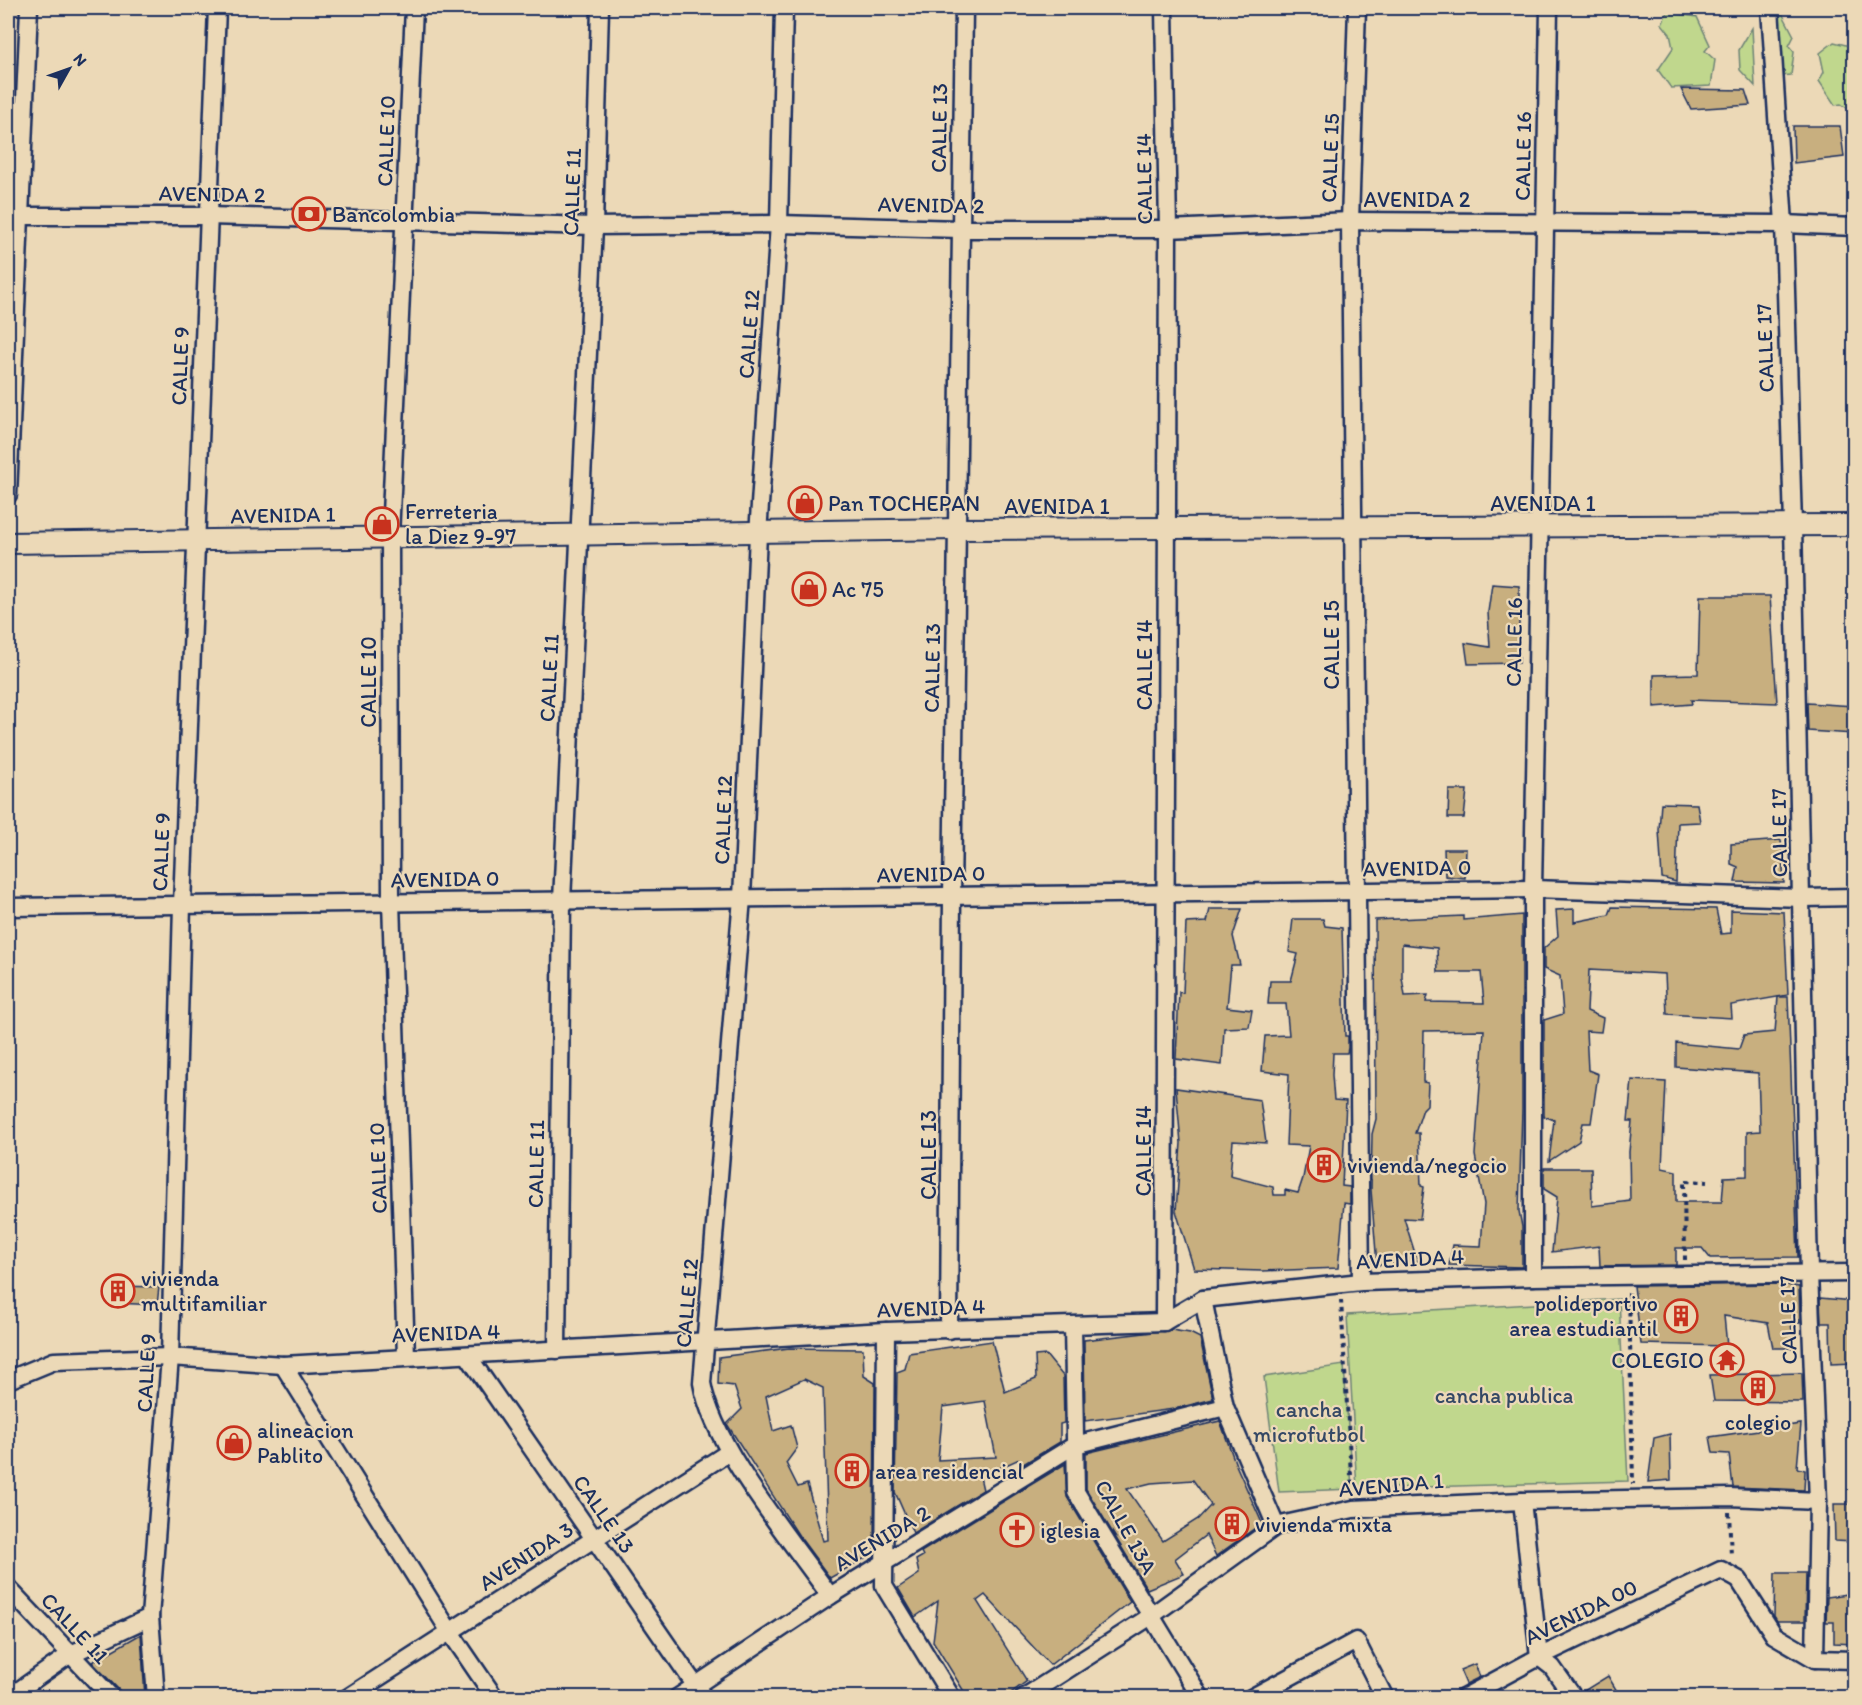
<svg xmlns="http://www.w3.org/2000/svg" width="1862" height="1705" viewBox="0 0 1862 1705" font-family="Itim,sans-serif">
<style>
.green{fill:#c0d78d;stroke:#6e8376;stroke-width:1.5}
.building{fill:#c8af7f;stroke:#1b2f5e;stroke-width:1.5;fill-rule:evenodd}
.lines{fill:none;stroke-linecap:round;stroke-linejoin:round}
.minor-casing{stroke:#1b2f5e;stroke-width:21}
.tertiary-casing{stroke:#1b2f5e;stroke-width:24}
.path{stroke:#1b2f5e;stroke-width:4;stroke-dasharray:4.5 4.5;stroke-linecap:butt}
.minor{stroke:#ecd9b7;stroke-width:16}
.tertiary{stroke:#ecd9b7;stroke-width:20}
.labels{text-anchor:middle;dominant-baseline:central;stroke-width:4.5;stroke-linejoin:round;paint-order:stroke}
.street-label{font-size:22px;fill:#1b2f5e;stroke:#ecd9b7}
.poi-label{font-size:22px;fill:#1b2f5e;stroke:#ecd9b7;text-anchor:start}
.park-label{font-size:22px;fill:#344865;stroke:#ecd9b7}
</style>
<rect width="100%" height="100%" fill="#ecd9b7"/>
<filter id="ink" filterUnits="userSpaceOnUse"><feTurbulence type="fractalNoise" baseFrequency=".0167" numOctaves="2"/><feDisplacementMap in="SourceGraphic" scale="12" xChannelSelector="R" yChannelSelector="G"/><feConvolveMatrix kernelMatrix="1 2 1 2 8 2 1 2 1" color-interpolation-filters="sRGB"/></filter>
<g filter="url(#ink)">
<!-- green -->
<g class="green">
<path d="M 1667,12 L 1697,17 L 1710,45 L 1705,51 L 1715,60 L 1711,86 L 1671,88 L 1658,70 L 1673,48 L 1670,34 L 1662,24 Z"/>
<path d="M 1772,13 L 1782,13 L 1794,36 L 1789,46 L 1794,52 L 1791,75 L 1781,76 Z"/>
<path d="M 1752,28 L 1755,86 L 1740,70 L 1739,50 Z"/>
<path d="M 1834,42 L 1854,47 L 1854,101 L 1847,108 L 1841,104 L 1835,105 L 1819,81 L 1824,72 L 1820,53 Z"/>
<path d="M 1619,1299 L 1628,1481 L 1357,1489 L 1347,1315 Z"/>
<path d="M 1344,1365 L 1352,1489 L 1279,1492 L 1264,1377 Z"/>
</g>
<!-- building -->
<g class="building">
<path d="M 1681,89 L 1745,90 L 1750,105 L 1691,109 Z"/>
<path d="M 1793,126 L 1840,126 L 1844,157 L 1794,163 Z"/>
<path d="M 1492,584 L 1519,586 L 1519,663 L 1468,664 L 1465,643 L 1490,647 L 1488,612 Z"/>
<path d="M 1700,596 L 1770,596 L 1777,703 L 1691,700 L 1692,704 L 1654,707 L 1654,675 L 1698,674 Z"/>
<path d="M 1807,703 L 1854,706 L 1854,734 L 1808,731 Z"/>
<path d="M 1449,790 L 1467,790 L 1464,818 L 1448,818 Z"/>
<path d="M 1661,803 L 1697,804 L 1700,822 L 1678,823 L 1676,882 L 1662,878 L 1659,830 Z"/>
<path d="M 1781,840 L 1784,883 L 1735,882 L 1738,867 L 1731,864 L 1731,844 Z"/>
<path d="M 1444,849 L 1466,849 L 1465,878 L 1445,876 Z"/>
<path d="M 1612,907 L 1716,909 L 1721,934 L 1731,933 L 1731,910 L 1784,912 L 1788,995 L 1731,1005 L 1732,1018 L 1667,1014 L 1665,974 L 1589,970 L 1587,1011 L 1603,1018 L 1601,1032 L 1586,1031 L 1588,1070 L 1598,1074 L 1591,1123 L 1583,1123 L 1579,1141 L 1549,1161 L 1554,1120 L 1544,1116 L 1544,1020 L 1563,1014 L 1560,976 L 1544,969 L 1544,948 L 1558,936 L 1556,910 L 1574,909 L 1574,922 L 1609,915 Z"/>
<path d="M 1210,909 L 1242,909 L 1233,936 L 1240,965 L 1231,965 L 1227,1007 L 1252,1010 L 1249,1027 L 1224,1028 L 1222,1065 L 1176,1059 L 1179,992 L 1183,993 L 1186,923 L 1207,922 Z"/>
<path d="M 1522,915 L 1522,1109 L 1519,1211 L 1522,1227 L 1522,1267 L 1449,1265 L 1453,1245 L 1481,1246 L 1484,1204 L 1475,1155 L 1484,1030 L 1424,1031 L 1423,1082 L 1428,1083 L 1427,1105 L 1423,1109 L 1415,1133 L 1419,1133 L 1421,1186 L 1424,1187 L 1420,1219 L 1404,1218 L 1418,1263 L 1377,1265 L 1371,1190 L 1372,1134 L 1376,1119 L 1375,920 L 1463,916 L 1463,920 ZM 1402,944 L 1437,948 L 1438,972 L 1481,972 L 1484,1003 L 1426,1002 L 1428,995 L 1405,996 L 1402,978 Z"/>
<path d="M 1293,919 L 1323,919 L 1325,926 L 1342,928 L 1345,1036 L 1348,1036 L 1348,1048 L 1347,1053 L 1333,1053 L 1332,1075 L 1334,1100 L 1346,1101 L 1342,1186 L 1350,1187 L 1350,1204 L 1344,1203 L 1338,1268 L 1262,1271 L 1194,1269 L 1176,1211 L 1181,1143 L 1176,1088 L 1260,1100 L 1266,1143 L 1233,1141 L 1230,1176 L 1273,1187 L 1274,1195 L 1285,1195 L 1285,1190 L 1298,1193 L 1303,1178 L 1309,1146 L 1286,1145 L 1289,1074 L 1262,1071 L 1265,1036 L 1289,1035 L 1286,1004 L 1268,1004 L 1270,981 L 1291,981 L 1298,954 L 1289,952 Z"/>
<path d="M 1778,997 L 1788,997 L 1798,1257 L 1710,1258 L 1702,1248 L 1676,1248 L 1676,1265 L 1600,1266 L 1599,1246 L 1552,1252 L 1557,1197 L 1544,1189 L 1544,1168 L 1591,1168 L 1592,1206 L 1630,1201 L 1629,1152 L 1632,1121 L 1628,1121 L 1632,1080 L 1666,1082 L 1662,1168 L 1676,1171 L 1676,1202 L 1722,1202 L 1724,1177 L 1747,1176 L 1747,1132 L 1760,1131 L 1758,1073 L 1676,1067 L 1676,1043 L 1739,1049 L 1744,1035 L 1775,1032 Z"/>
<path d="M 1780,1284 L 1799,1287 L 1800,1323 L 1791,1323 L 1794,1348 L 1773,1348 L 1768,1323 L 1724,1316 L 1727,1346 L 1641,1344 L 1634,1286 Z"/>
<path d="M 116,1286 L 159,1287 L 157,1305 L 116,1303 Z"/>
<path d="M 1820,1298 L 1854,1301 L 1854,1363 L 1831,1364 L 1830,1323 L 1821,1323 Z"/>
<path d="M 1171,1330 L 1190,1333 L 1200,1338 L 1213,1399 L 1174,1409 L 1085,1421 L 1084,1340 Z"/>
<path d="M 992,1341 L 1005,1392 L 1036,1379 L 1035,1356 L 1046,1355 L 1063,1376 L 1064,1423 L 1060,1424 L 1060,1442 L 1020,1466 L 1019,1459 L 980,1477 L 983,1490 L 913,1533 L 895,1492 L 897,1372 L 905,1369 L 909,1353 ZM 985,1401 L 996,1457 L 938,1460 L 943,1407 Z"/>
<path d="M 789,1348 L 863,1349 L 864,1376 L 875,1383 L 874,1553 L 830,1578 L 799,1536 L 727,1424 L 742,1409 L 734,1386 L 718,1384 L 719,1357 ZM 804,1379 L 823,1388 L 828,1540 L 823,1541 L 807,1484 L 798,1487 L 786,1463 L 797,1448 L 791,1425 L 773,1431 L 766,1396 Z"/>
<path d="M 1802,1373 L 1803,1402 L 1714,1401 L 1710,1375 Z"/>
<path d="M 1220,1421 L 1236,1465 L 1262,1523 L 1216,1556 L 1206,1535 L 1175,1559 L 1184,1574 L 1147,1589 L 1086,1489 L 1086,1453 ZM 1193,1480 L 1211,1505 L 1198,1519 L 1163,1541 L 1127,1489 L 1151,1483 Z"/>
<path d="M 1801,1424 L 1797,1468 L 1805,1470 L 1804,1490 L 1733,1487 L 1729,1454 L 1713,1453 L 1710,1437 Z"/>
<path d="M 1670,1434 L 1671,1480 L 1648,1482 L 1654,1438 Z"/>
<path d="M 1065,1464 L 1067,1497 L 1130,1602 L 1050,1665 L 985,1595 L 977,1601 L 1027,1681 L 1004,1698 L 968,1698 L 933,1641 L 938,1601 L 915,1617 L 898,1588 L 919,1574 L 916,1560 L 923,1556 L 921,1552 Z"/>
<path d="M 1834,1504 L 1854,1504 L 1854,1542 L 1835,1541 Z"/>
<path d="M 1775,1573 L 1806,1573 L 1805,1621 L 1777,1621 L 1774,1616 Z"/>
<path d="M 1854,1593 L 1854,1644 L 1834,1643 L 1834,1622 L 1826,1622 L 1827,1597 Z"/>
<path d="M 141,1634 L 145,1698 L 122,1698 L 120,1691 L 92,1662 Z"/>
<path d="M 1475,1664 L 1480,1677 L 1466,1684 L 1460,1670 Z"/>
<path d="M 1608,1676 L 1621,1698 L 1584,1698 L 1582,1692 Z"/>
</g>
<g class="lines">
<!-- minor casing -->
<g class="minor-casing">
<g id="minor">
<path d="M 784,8 L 779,224 L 758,534 L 742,898 L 702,1383 C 713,1448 791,1540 830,1596"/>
<path d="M 1357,8 L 1350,221 L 1361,1282"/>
<path d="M 1770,8 L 1784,224 L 1793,525 L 1809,1273 L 1818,1501 L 1815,1659"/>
<path d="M 8,216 L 208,216 L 594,226 L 779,224 L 960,229 L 1168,229 L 1350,221 L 1784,224 L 1854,227"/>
<path d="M 8,495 L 29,8"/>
<path d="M 8,907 L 1533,889 L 1803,898 L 1854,897"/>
<path d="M 1533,1277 L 1533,889 L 1549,8"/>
<path d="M 1203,1299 L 1225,1407 L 1276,1526"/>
<path d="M 1164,1322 L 1168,229 L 1164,8"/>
<path d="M 1073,1326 L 1076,1492 L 1201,1698"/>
<path d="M 949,1330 L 952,896 L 964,8"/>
<path d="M 886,1331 L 884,1586 L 952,1698"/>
<path d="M 557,1350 L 562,901 L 594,226 L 600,8"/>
<path d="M 406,1356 L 391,902 L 390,536 L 414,8"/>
<path d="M 468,1356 L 704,1698"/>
<path d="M 283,1365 L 450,1632 L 495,1698"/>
<path d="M 8,1380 L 54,1361 L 170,1357 L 283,1365 L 886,1331 L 1164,1322 L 1203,1299 L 1361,1282 L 1533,1277 L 1854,1273"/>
<path d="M 1522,1501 L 1539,1657 L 1552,1667 L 1574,1698"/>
<path d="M 8,1588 L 112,1698"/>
<path d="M 8,1698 L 69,1655 L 150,1617"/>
<path d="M 156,1698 L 150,1617 L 170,1357 L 182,905 L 217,8"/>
<path d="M 347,1698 L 729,1452"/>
<path d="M 677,1698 L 830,1596 L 1075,1445 L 1225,1407"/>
<path d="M 1023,1698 L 1151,1616 L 1276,1526 L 1353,1509 L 1522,1501 L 1729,1497 L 1818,1501"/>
<path d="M 1251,1698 L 1356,1641 L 1385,1698"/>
<path d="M 1463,1698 L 1539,1657 L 1721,1570 L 1739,1580 L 1774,1635 L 1815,1659 L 1854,1660"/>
</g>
</g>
<!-- tertiary casing -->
<g class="tertiary-casing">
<path id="tertiary" d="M 8,543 L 956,529 L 1854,525"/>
</g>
<!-- path -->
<g class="path">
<path d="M 1685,1260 L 1684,1181 L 1707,1182"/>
<path d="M 1629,1293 L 1633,1484"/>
<path d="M 1341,1300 L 1352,1493"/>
<path d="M 1729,1512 L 1731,1556"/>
</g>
<!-- minor -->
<use href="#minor" class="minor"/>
<!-- tertiary -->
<use href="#tertiary" class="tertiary"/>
</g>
</g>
<!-- icons -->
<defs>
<g id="bank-ring" transform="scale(1.725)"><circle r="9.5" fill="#ecd9b7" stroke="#c8321e" stroke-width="1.5"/><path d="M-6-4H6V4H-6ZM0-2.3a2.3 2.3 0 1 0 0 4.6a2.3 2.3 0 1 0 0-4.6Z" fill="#c8321e"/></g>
<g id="shop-ring" transform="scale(1.725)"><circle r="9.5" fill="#ecd9b7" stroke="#c8321e" stroke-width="1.5"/><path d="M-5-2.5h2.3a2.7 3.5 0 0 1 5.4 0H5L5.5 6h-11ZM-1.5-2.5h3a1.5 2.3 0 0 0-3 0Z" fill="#c8321e"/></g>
<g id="building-ring" transform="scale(1.725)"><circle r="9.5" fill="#ecd9b7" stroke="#c8321e" stroke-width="1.5"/><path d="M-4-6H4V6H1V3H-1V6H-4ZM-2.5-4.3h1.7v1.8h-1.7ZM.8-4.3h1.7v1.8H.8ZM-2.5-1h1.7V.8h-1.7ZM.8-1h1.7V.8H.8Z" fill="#c8321e"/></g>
<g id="temple-ring" transform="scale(1.725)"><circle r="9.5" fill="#ecd9b7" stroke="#c8321e" stroke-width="1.5"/><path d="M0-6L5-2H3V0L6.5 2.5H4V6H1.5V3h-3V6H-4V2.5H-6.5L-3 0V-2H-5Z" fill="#c8321e"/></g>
<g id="church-ring" transform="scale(1.725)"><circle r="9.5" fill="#ecd9b7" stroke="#c8321e" stroke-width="1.5"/><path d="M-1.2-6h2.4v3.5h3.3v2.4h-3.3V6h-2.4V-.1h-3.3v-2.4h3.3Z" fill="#c8321e"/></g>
</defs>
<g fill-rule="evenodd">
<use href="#bank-ring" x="309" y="214"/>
<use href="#shop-ring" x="805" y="503"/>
<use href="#shop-ring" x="382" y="524"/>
<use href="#shop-ring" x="809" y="589"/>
<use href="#building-ring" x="1324" y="1165"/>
<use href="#building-ring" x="118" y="1291"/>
<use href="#building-ring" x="1681" y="1316"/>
<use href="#temple-ring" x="1727" y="1360"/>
<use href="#building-ring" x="1758" y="1388"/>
<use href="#shop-ring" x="234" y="1443"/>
<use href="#building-ring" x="852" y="1471"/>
<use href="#building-ring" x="1232" y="1524"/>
<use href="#church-ring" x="1017" y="1530"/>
</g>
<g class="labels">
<!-- street labels -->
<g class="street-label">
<text transform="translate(939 128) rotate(-89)">CALLE 13</text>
<text transform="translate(386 141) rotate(-88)">CALLE 10</text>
<text transform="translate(1523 156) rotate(-89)">CALLE 16</text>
<text transform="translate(1330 158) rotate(-88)">CALLE 15</text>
<text transform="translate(1144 179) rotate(-91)">CALLE 14</text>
<text transform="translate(572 192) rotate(-88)">CALLE 11</text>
<text transform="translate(212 194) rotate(1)">AVENIDA 2</text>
<text x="1417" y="199">AVENIDA 2</text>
<text transform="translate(931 205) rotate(1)">AVENIDA 2</text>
<text transform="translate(749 334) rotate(-86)">CALLE 12</text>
<text transform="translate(1765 348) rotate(-92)">CALLE 17</text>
<text transform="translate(180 366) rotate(-88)">CALLE 9</text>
<text x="1543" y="503">AVENIDA 1</text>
<text x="1057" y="506">AVENIDA 1</text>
<text transform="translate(283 515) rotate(-1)">AVENIDA 1</text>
<text transform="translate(1514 642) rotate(-89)">CALLE 16</text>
<text transform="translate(1331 645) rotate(-90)">CALLE 15</text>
<text transform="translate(1144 665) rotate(-90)">CALLE 14</text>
<text transform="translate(932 668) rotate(-89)">CALLE 13</text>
<text transform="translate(549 678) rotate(-87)">CALLE 11</text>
<text transform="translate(368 682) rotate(-90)">CALLE 10</text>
<text transform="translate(723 820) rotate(-88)">CALLE 12</text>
<text transform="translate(1779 833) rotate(-91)">CALLE 17</text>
<text transform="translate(161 852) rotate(-88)">CALLE 9</text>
<text transform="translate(1417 868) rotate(-1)">AVENIDA 0</text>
<text transform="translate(931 874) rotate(-1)">AVENIDA 0</text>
<text transform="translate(445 879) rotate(-1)">AVENIDA 0</text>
<text transform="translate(1143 1151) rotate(-90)">CALLE 14</text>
<text transform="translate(928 1155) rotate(-90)">CALLE 13</text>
<text transform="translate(536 1164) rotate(-89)">CALLE 11</text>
<text transform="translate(378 1168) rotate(-92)">CALLE 10</text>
<text transform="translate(1410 1259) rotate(-3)">AVENIDA 4</text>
<text transform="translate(687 1303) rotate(-85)">CALLE 12</text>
<text transform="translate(931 1308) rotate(-2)">AVENIDA 4</text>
<text transform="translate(1788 1320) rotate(-92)">CALLE 17</text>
<text transform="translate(446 1333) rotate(-2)">AVENIDA 4</text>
<text transform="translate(146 1373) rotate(-87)">CALLE 9</text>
<text transform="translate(1391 1485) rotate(-5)">AVENIDA 1</text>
<text transform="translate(604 1514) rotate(55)">CALLE 13</text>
<text transform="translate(1126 1527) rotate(61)">CALLE 13A</text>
<text transform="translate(882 1538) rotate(-31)">AVENIDA 2</text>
<text transform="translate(526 1556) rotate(-33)">AVENIDA 3</text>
<text transform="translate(1581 1612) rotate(-26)">AVENIDA 00</text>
<text transform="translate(75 1628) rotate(47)">CALLE 11</text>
</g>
<!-- poi labels -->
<g class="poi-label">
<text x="332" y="214">Bancolombia</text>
<text x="828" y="503">Pan TOCHEPAN</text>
<text x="405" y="511">Ferreteria<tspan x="405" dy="25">la Diez 9-97</tspan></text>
<text x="832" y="589">Ac 75</text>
<text x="1347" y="1165">vivienda/negocio</text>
<text x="141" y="1278">vivienda<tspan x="141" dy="25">multifamiliar</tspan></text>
<text x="1658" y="1303" text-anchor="end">polideportivo<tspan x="1658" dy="25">area estudiantil</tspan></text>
<text x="1704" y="1360" text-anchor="end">COLEGIO</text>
<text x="1758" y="1422" text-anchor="middle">colegio</text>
<text x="257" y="1430">alineacion<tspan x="257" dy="25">Pablito</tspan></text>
<text x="875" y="1471">area residencial</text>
<text x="1255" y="1524">vivienda mixta</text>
<text x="1040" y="1530">iglesia</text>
</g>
<!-- park labels -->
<g class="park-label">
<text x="1504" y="1395">cancha publica</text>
<text x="1309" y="1409">cancha<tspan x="1309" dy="25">microfutbol</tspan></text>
</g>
</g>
<!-- margin -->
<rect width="1862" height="1705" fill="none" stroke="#ecd9b7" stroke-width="30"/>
<rect x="15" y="15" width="1832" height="1675" fill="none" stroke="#1b2f5e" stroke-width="2" filter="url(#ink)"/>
<!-- north arrow -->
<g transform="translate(69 69) rotate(50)" stroke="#ecd9b7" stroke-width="4.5" paint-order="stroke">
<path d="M0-4.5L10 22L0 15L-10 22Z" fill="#1b2f5e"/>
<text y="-9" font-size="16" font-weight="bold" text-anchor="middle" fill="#1b2f5e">N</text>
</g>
</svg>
